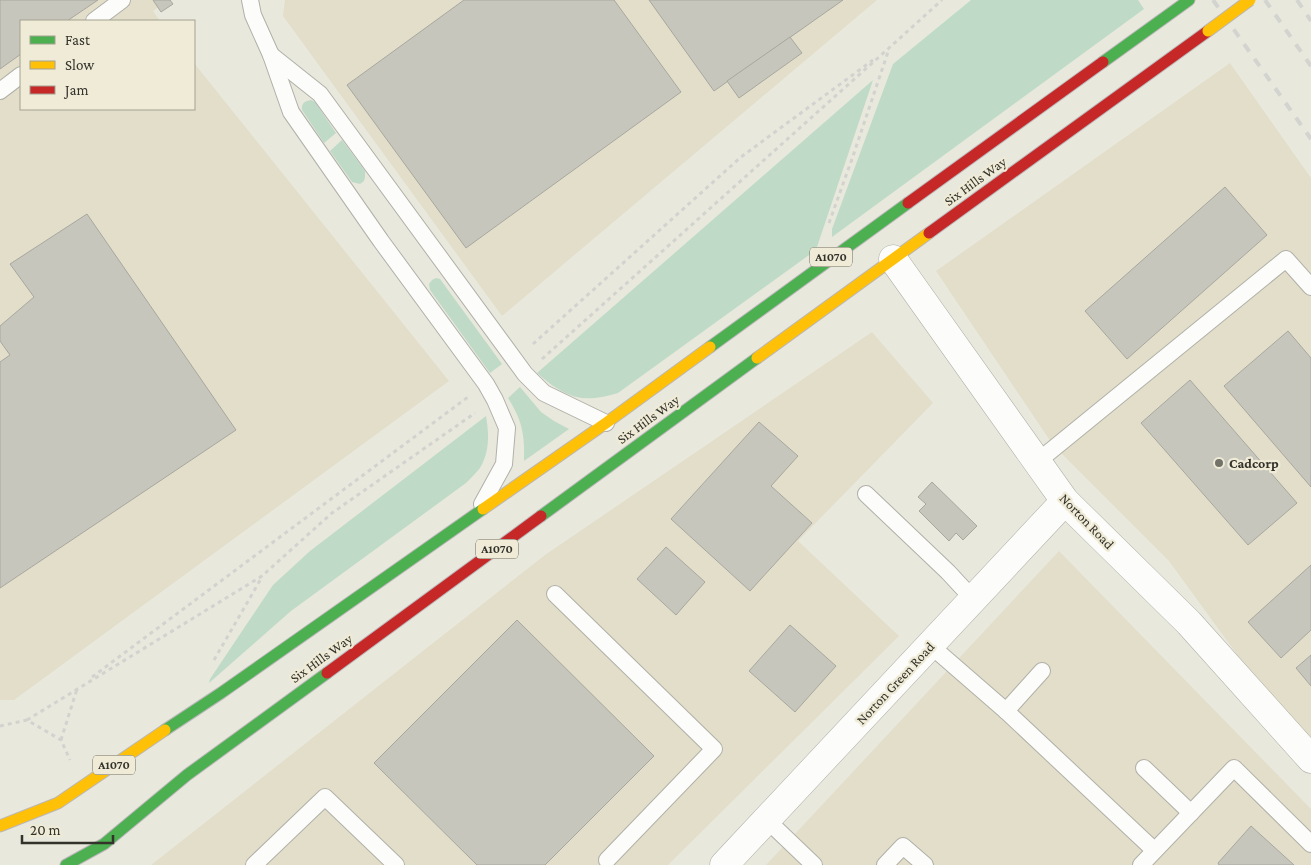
<svg xmlns="http://www.w3.org/2000/svg" width="1311" height="865" viewBox="0 0 1311 865" font-family="'Crimson Pro',serif">
<style>
.built{fill:#e2deca}
.green{fill:#bfdbc8}
.building{fill:#c7c6bd;stroke:#a8a79e}
.lines{fill:none;stroke-linecap:round;stroke-linejoin:round}
.lane-casing{stroke:#b1b0a8;stroke-width:18}
.street-casing{stroke:#b1b0a8;stroke-width:29}
.fast-casing{stroke:#bab6b9;stroke-width:13}
.slow-casing{stroke:#bab6b9;stroke-width:13}
.jam-casing{stroke:#bab6b9;stroke-width:13}
.path{stroke:#d2d2cf;stroke-width:3;stroke-dasharray:4 4;stroke-linecap:butt}
.lane{stroke:#fcfcfa;stroke-width:16}
.street{stroke:#fcfcfa;stroke-width:28}
.fast{stroke:#4caf50;stroke-width:11}
.slow{stroke:#ffc107;stroke-width:11}
.jam{stroke:#c62828;stroke-width:11}
.rail{stroke:#d3d3cf;stroke-width:4;stroke-dasharray:9 9;stroke-linecap:butt}
.slow-bridge-casing{stroke:#bab6b9;stroke-width:13;stroke-linecap:butt}
.slow-bridge{stroke:#ffc107;stroke-width:11}
.poi-dot{fill:#737269;stroke:#efebd7;stroke-width:2}
.labels{text-anchor:middle;dominant-baseline:central;stroke-width:4.5;stroke-linejoin:round;paint-order:stroke}
.shield{fill:#efebd7;stroke:#6c6a5f;stroke-width:1}
.shield-label{font-size:12px;font-weight:bold;fill:#34332b}
.street-label{font-size:14px;fill:#34332b;stroke:#efebd7}
.poi-label{font-size:14px;font-weight:bold;fill:#34332b;stroke:#efebd7;text-anchor:start}
</style>
<rect width="100%" height="100%" fill="#e9e8dd"/>
<!-- built -->
<g class="built">
<path d="M 0,0 L 168,0 L 153,11 L 160,21 L 21,21 L 21,109 L 194,109 L 194,63 L 449,381 L 14,700 L 0,700 Z"/>
<path d="M 285,0 L 877,0 L 502,316 L 283,16 Z"/>
<path d="M 1230,63 L 1311,178 L 1311,756 L 1169,561 L 1053,445 L 936,271 Z"/>
<path d="M 872,332 L 933,403 L 798,541 L 899,636 L 668,865 L 151,865 L 545,555 Z"/>
<path d="M 1059,551 L 1311,809 L 1311,865 L 766,865 Z"/>
</g>
<!-- green -->
<g class="green">
<path d="M 971,0 L 1138,0 L 1144,9 L 832,237 L 832,229 L 893,64 Z"/>
<path d="M 873,80 L 816,250 L 618,393 C 581,404 566,398 537,373 Z"/>
<path d="M 311,100 L 315,102 L 336,133 L 324,143 L 302,110 C 301,103 305,101 311,100 Z"/>
<path d="M 342,140 L 365,171 L 365,177 L 364,181 L 360,184 L 352,182 L 330,151 Z"/>
<path d="M 436,278 L 440,279 L 502,364 L 490,373 L 430,290 L 429,284 L 432,280 Z"/>
<path d="M 520,387 L 541,412 L 554,421 L 569,429 L 524,461 C 525,435 522,420 508,398 Z"/>
<path d="M 486,416 C 489,434 490,451 480,468 C 476,473 471,478 466,483 L 291,611 L 209,683 L 210,679 L 273,585 L 310,551 Z"/>
</g>
<!-- building -->
<g class="building">
<path d="M 0,0 L 98,0 L 67,21 L 21,21 L 21,54 L 0,69 Z"/>
<path d="M 153,0 L 170,0 L 173,4 L 161,12 Z"/>
<path d="M 464,0 L 614,0 L 681,92 L 466,248 L 347,85 Z"/>
<path d="M 649,0 L 843,0 L 714,91 Z"/>
<path d="M 790,37 L 802,53 L 739,98 L 727,81 Z"/>
<path d="M 1225,187 L 1267,235 L 1127,359 L 1085,311 Z"/>
<path d="M 87,214 L 236,430 L 0,588 L 0,362 L 10,355 L 0,341 L 0,326 L 34,297 L 10,264 Z"/>
<path d="M 1288,331 L 1311,358 L 1311,487 L 1224,386 Z"/>
<path d="M 1190,380 L 1297,503 L 1248,545 L 1141,423 Z"/>
<path d="M 759,422 L 798,456 L 771,486 L 812,523 L 750,591 L 671,519 Z"/>
<path d="M 932,482 L 977,526 L 963,540 L 956,533 L 949,541 L 919,511 L 926,504 L 918,497 Z"/>
<path d="M 666,547 L 705,582 L 676,615 L 637,579 Z"/>
<path d="M 1311,565 L 1311,630 L 1281,658 L 1248,622 Z"/>
<path d="M 517,620 L 654,756 L 545,865 L 477,865 L 374,763 Z"/>
<path d="M 790,625 L 836,666 L 795,712 L 749,671 Z"/>
<path d="M 1311,655 L 1311,686 L 1296,668 Z"/>
<path d="M 1251,826 L 1294,865 L 1219,865 L 1218,863 Z"/>
</g>
<g class="lines">
<!-- lane casing -->
<g class="lane-casing">
<g id="lane">
<path d="M 250,0 L 253,15 L 271,55 L 291,112 L 381,241 L 486,384 L 495,400 L 507,428 L 504,464 L 482,504"/>
<path d="M 94,21 L 122,0"/>
<path d="M 271,55 L 320,94 L 525,374 L 544,393 L 606,423"/>
<path d="M 0,91 L 21,75"/>
<path d="M 1037,462 L 1286,259 L 1311,287"/>
<path d="M 866,494 L 948,572 L 973,599"/>
<path d="M 555,594 L 714,749 L 607,860"/>
<path d="M 930,645 L 1006,711 L 1154,850"/>
<path d="M 1006,711 L 1042,671"/>
<path d="M 1144,768 L 1191,813"/>
<path d="M 767,820 L 814,865"/>
<path d="M 254,865 L 325,797 L 396,865"/>
<path d="M 885,865 L 903,846 L 925,865"/>
<path d="M 1141,865 L 1234,768 L 1311,844"/>
</g>
</g>
<!-- street casing -->
<g class="street-casing">
<g id="street">
<path d="M 893,259 L 1065,501 L 1189,623 L 1311,759"/>
<path d="M 724,865 L 1065,501"/>
</g>
</g>
<!-- fast casing -->
<g class="fast-casing">
<g id="fast">
<path d="M 1103,62 L 1189,0"/>
<path d="M 710,347 L 908,203"/>
<path d="M 541,516 L 757,358"/>
<path d="M 165,730 L 221,693 L 483,509"/>
<path d="M 66,865 L 104,844 L 187,775 L 327,673"/>
</g>
</g>
<!-- slow casing -->
<g class="slow-casing">
<g id="slow">
<path d="M 757,358 L 929,233"/>
<path d="M 483,509 L 606,423 L 710,347"/>
<path d="M 0,826 L 58,803 L 165,730"/>
</g>
</g>
<!-- jam casing -->
<g class="jam-casing">
<g id="jam">
<path d="M 908,203 L 1103,62"/>
<path d="M 929,233 L 1208,31"/>
<path d="M 327,673 L 541,516"/>
</g>
</g>
<!-- path -->
<g class="path">
<path d="M 829,223 L 852,159 L 889,49"/>
<path d="M 533,344 L 741,157 L 873,60"/>
<path d="M 542,359 L 889,48 L 942,0"/>
<path d="M 214,660 L 262,577"/>
<path d="M 92,677 L 468,397"/>
<path d="M 27,720 L 262,576 L 332,513 L 475,413"/>
<path d="M 0,726 L 27,720 L 61,740 L 70,760"/>
<path d="M 61,740 L 77,689"/>
</g>
<!-- lane -->
<use href="#lane" class="lane"/>
<!-- street -->
<use href="#street" class="street"/>
<!-- fast -->
<use href="#fast" class="fast"/>
<!-- slow -->
<use href="#slow" class="slow"/>
<!-- jam -->
<use href="#jam" class="jam"/>
<!-- rail -->
<g class="rail">
<path d="M 1213,0 L 1311,139"/>
<path d="M 1265,0 L 1311,66"/>
<path d="M 1297,0 L 1311,21"/>
</g>
<!-- slow-bridge casing -->
<g class="slow-bridge-casing">
<path id="slow-bridge" d="M 1208,31 L 1250,0"/>
</g>
<!-- slow-bridge -->
<use href="#slow-bridge" class="slow-bridge"/>
</g>
<!-- markers -->
<circle class="poi-dot" cx="1219" cy="463" r="5"/>
<g class="labels">
<!-- shield labels -->
<g class="shield">
<rect x="810" y="247.5" width="42" height="19" rx="4"/>
<rect x="476" y="539.5" width="42" height="19" rx="4"/>
<rect x="93" y="755.5" width="42" height="19" rx="4"/>
</g>
<g class="shield-label">
<text x="831" y="257">A1070</text>
<text x="497" y="549">A1070</text>
<text x="114" y="765">A1070</text>
</g>
<!-- street labels -->
<g class="street-label">
<text transform="translate(975 181) rotate(-36)">Six Hills Way</text>
<text transform="translate(648 419) rotate(-36)">Six Hills Way</text>
<text transform="translate(1087 521) rotate(46)">Norton Road</text>
<text transform="translate(321 658) rotate(-36)">Six Hills Way</text>
<text transform="translate(895 683) rotate(-47)">Norton Green Road</text>
</g>
<!-- poi labels -->
<g class="poi-label">
<text x="1229" y="463">Cadcorp</text>
</g>
</g>
<!-- legend -->
<rect x="20" y="20" width="175" height="90" fill="#efebd7" stroke="#a4a192"/>
<rect x="30" y="36" width="25" height="8" fill="#4caf50" stroke="#a4a192"/>
<text x="65" y="45" font-size="15" fill="#34332b">Fast</text>
<rect x="30" y="61" width="25" height="8" fill="#ffc107" stroke="#a4a192"/>
<text x="65" y="70" font-size="15" fill="#34332b">Slow</text>
<rect x="30" y="86" width="25" height="8" fill="#c62828" stroke="#a4a192"/>
<text x="65" y="95" font-size="15" fill="#34332b">Jam</text>
<!-- scale -->
<path d="M22 835v8h91v-8" fill="none" stroke="#34332b" stroke-width="2.5"/>
<text x="30" y="835" font-size="15" fill="#34332b" stroke="#efebd7" stroke-width="4" paint-order="stroke">20 m</text>
</svg>
